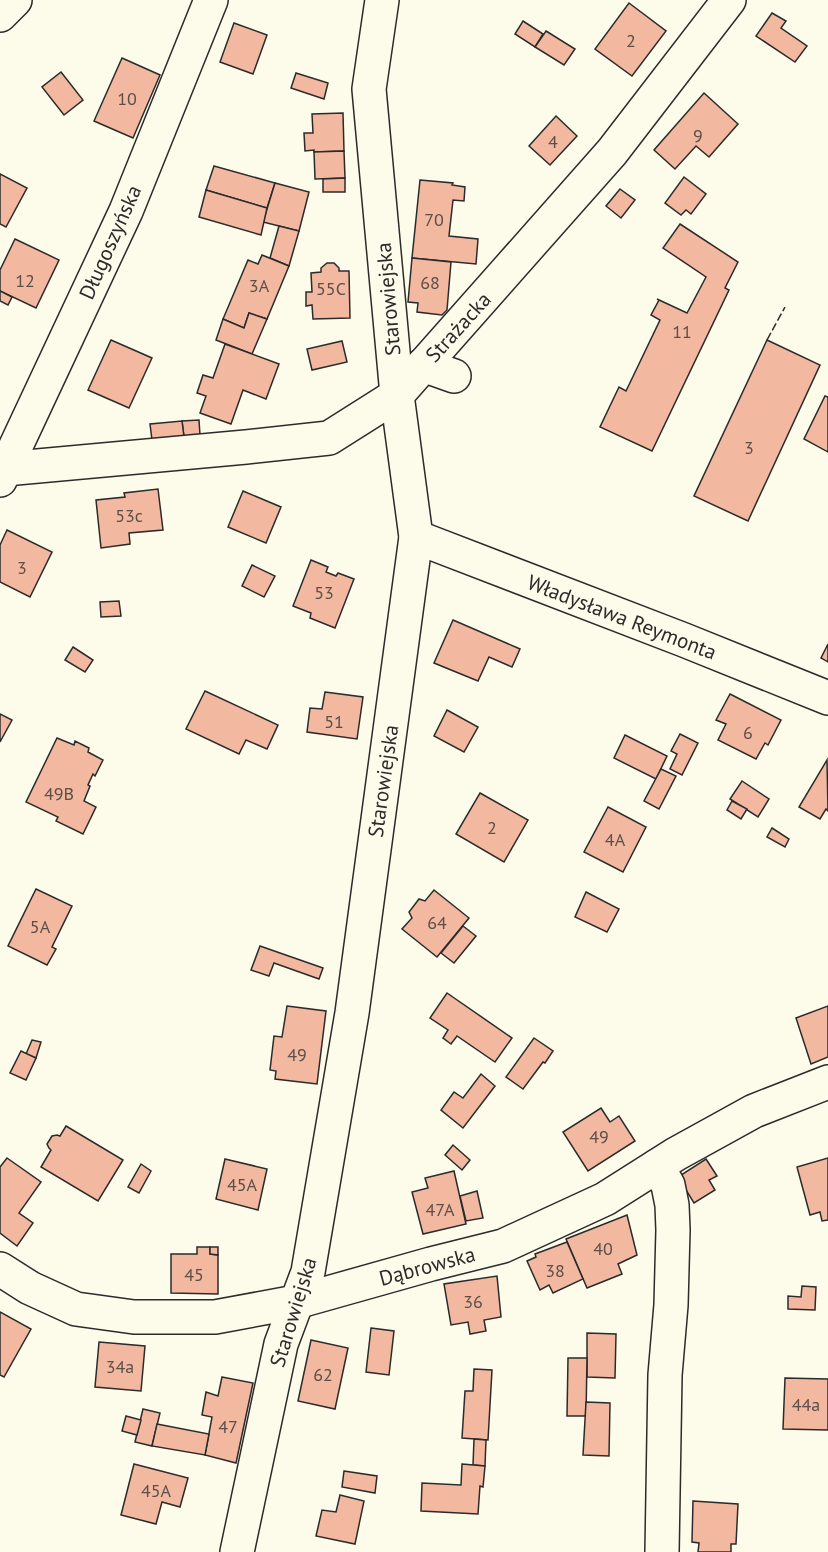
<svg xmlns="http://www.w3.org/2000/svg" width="828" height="1552" viewBox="0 0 828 1552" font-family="'PT Sans',sans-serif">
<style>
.building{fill:#f2b8a0;stroke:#2b2b2b;stroke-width:1.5}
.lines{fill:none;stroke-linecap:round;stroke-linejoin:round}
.minor-casing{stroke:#2b2b2b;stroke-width:36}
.minor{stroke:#fdfbea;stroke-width:33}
.fence{stroke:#2b2b2b;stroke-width:1.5;stroke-dasharray:8 3;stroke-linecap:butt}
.labels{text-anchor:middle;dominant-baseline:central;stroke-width:4.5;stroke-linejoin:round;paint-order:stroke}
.number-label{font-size:18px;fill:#5d4e48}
.street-label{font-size:21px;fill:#2b2b2b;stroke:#fdfbea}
</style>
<rect width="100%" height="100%" fill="#fdfbea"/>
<!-- building -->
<g class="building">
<path d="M 629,3 L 666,31 L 632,76 L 595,49 Z"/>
<path d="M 772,13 L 786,21 L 781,28 L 807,46 L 795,62 L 756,36 Z"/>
<path d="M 523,21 L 543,34 L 535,47 L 515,34 Z"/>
<path d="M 234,23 L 267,35 L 253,74 L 220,62 Z"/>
<path d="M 546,31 L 575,49 L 564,65 L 535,47 Z"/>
<path d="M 122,58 L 160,75 L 133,138 L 94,121 Z"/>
<path d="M 61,72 L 83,100 L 64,115 L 42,87 Z"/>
<path d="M 296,73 L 328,83 L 324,99 L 291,88 Z"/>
<path d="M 704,93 L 738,124 L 709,157 L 696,146 L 675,169 L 654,150 Z"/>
<path d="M 343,113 L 344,151 L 314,152 L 314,150 L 305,151 L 304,133 L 313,133 L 312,114 Z"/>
<path d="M 556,116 L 577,136 L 550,165 L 529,146 Z"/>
<path d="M 344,151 L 345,178 L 315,179 L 314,152 Z"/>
<path d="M 214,166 L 275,183 L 267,208 L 206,190 Z"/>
<path d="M 0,174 L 27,188 L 6,227 L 0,224 Z"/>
<path d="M 684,177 L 706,194 L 691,214 L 686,210 L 681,215 L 665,203 Z"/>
<path d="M 345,178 L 345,192 L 323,192 L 323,179 Z"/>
<path d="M 420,180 L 453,183 L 452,185 L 465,187 L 464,201 L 453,200 L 449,236 L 478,239 L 476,264 L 412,258 Z"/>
<path d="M 275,183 L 309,192 L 299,231 L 263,222 Z"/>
<path d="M 620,189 L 635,200 L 621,218 L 606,206 Z"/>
<path d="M 206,190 L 267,208 L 261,235 L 199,217 Z"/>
<path d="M 680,224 L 738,262 L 725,288 L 729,290 L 652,451 L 600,427 L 619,387 L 626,391 L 660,320 L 651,315 L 659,300 L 657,299 L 687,313 L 706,277 L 663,248 Z"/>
<path d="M 279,226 L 299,231 L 289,266 L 270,258 Z"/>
<path d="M 15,239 L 59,260 L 36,308 L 0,291 L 0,270 Z"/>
<path d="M 262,255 L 289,266 L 267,319 L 249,313 L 244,328 L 223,319 L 248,260 L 258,264 Z"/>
<path d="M 412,258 L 451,262 L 447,310 L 442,315 L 417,312 L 418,303 L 408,302 Z"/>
<path d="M 327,263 L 334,263 L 339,268 L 339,271 L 349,271 L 350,318 L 313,319 L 312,305 L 306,306 L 306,292 L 312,292 L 311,273 L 321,272 L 321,268 Z"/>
<path d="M 0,291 L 12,297 L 8,305 L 0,301 Z"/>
<path d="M 249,313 L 267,319 L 252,354 L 216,340 L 223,319 L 244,328 Z"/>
<path d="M 111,340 L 152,358 L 129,408 L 88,390 Z"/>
<path d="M 767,340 L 820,365 L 748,521 L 694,496 Z"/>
<path d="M 342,341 L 347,362 L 312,370 L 307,349 Z"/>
<path d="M 225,344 L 279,364 L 266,399 L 243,390 L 231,424 L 200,413 L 206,396 L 197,393 L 203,375 L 213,378 Z"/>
<path d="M 825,396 L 828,397 L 828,452 L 804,439 Z"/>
<path d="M 199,420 L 200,435 L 184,437 L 182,421 Z"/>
<path d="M 182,421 L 184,437 L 152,440 L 150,424 Z"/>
<path d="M 158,489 L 163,530 L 129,533 L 130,544 L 101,548 L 96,500 L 125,497 L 124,493 Z"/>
<path d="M 243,491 L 281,507 L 266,543 L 228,527 Z"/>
<path d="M 7,530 L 52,552 L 30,597 L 0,582 L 0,545 Z"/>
<path d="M 311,560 L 328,567 L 326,572 L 336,576 L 338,573 L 354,579 L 335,628 L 310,618 L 311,613 L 293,606 Z"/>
<path d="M 252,565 L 275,576 L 264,597 L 242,586 Z"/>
<path d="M 119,601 L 121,616 L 101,617 L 100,602 Z"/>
<path d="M 453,620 L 520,649 L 512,667 L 489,657 L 478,681 L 434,663 Z"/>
<path d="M 828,644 L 828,662 L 821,658 Z"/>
<path d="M 73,647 L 93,660 L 85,672 L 65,660 Z"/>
<path d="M 205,691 L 278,725 L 267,749 L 246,740 L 239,754 L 186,729 Z"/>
<path d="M 325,692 L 363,697 L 357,739 L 307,732 L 310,708 L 322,709 Z"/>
<path d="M 730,694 L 781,720 L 768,745 L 765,743 L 756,759 L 718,740 L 726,724 L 716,720 Z"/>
<path d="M 447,710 L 478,727 L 464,752 L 434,736 Z"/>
<path d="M 0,714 L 12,720 L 0,742 Z"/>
<path d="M 680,734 L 698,743 L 682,775 L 670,769 L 677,754 L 671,751 Z"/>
<path d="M 625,735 L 667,756 L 656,779 L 614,758 Z"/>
<path d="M 57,738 L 74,745 L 75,741 L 89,748 L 88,752 L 103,760 L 95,776 L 93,774 L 88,785 L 90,786 L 84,801 L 96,807 L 83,834 L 56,821 L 58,817 L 26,802 Z"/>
<path d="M 827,760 L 828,811 L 826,809 L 820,819 L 799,807 Z"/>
<path d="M 661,769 L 676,776 L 659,809 L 644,801 Z"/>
<path d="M 742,781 L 769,799 L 758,817 L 730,799 Z"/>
<path d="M 480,793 L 528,820 L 504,862 L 456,834 Z"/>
<path d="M 732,801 L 747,809 L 741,819 L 727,810 Z"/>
<path d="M 608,807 L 646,827 L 623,872 L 584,852 Z"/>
<path d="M 772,828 L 789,839 L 785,847 L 767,837 Z"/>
<path d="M 36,889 L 72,906 L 52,947 L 56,949 L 47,965 L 8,946 Z"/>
<path d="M 434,890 L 469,918 L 437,957 L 402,929 L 412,918 L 409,912 L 419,899 L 425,901 Z"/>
<path d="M 586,892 L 619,909 L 607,932 L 575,917 Z"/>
<path d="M 463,926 L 476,936 L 454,963 L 441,953 Z"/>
<path d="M 260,946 L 323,968 L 319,979 L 274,963 L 269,976 L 251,970 Z"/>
<path d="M 447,993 L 512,1038 L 495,1062 L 457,1036 L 451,1044 L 443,1038 L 448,1030 L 430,1018 Z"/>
<path d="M 287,1006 L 326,1011 L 317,1084 L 275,1079 L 276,1071 L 270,1070 L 274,1036 L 282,1037 Z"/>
<path d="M 828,1006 L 828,1057 L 811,1064 L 796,1018 Z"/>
<path d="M 534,1038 L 553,1051 L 545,1063 L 543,1062 L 523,1089 L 506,1077 Z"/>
<path d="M 32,1040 L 41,1042 L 36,1058 L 26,1054 Z"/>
<path d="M 21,1051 L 36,1058 L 26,1080 L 10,1073 Z"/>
<path d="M 481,1074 L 495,1086 L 463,1128 L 441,1110 L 454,1092 L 463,1098 Z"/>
<path d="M 601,1108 L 610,1122 L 619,1116 L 635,1141 L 588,1171 L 563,1132 Z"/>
<path d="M 66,1126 L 123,1160 L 98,1201 L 41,1167 L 51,1150 L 49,1148 L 47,1144 L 52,1136 L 57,1135 L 60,1136 Z"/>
<path d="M 453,1145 L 470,1160 L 462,1170 L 445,1155 Z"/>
<path d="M 7,1158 L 41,1182 L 19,1213 L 33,1223 L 17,1246 L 0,1233 L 0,1167 Z"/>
<path d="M 828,1158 L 828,1220 L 822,1221 L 820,1212 L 810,1215 L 797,1167 Z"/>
<path d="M 225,1159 L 267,1169 L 258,1210 L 216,1199 Z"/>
<path d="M 706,1159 L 717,1176 L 709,1180 L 715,1190 L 694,1203 L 678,1177 Z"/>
<path d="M 141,1164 L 151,1171 L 139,1193 L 128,1187 Z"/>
<path d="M 454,1171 L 466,1224 L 423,1234 L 412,1192 L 428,1188 L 425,1178 Z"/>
<path d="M 477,1191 L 483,1218 L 466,1221 L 460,1196 Z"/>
<path d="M 627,1215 L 637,1255 L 618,1264 L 622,1274 L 587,1288 L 566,1239 Z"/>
<path d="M 567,1242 L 583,1279 L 553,1293 L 549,1285 L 540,1290 L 527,1261 L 536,1257 L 535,1254 Z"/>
<path d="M 197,1247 L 210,1247 L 210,1254 L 218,1255 L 218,1294 L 171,1293 L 171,1254 L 197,1254 Z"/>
<path d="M 210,1247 L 218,1247 L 218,1255 L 210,1254 Z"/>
<path d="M 497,1276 L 501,1317 L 484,1320 L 486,1331 L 470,1334 L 468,1322 L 451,1325 L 444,1284 Z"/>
<path d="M 802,1286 L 816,1287 L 815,1310 L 788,1309 L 788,1296 L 801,1297 Z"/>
<path d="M 0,1312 L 31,1329 L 4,1377 L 0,1375 Z"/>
<path d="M 371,1328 L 394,1331 L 389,1375 L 366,1372 Z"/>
<path d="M 587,1333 L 616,1334 L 615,1378 L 587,1377 Z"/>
<path d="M 311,1340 L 348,1348 L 335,1409 L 298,1401 Z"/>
<path d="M 99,1342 L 145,1346 L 141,1391 L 95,1387 Z"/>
<path d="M 568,1358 L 587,1358 L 586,1416 L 567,1416 Z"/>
<path d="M 474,1369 L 492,1370 L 488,1440 L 462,1438 L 465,1391 L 473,1391 Z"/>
<path d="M 222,1377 L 253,1383 L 236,1463 L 205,1455 L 212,1417 L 202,1415 L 206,1392 L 218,1396 Z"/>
<path d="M 785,1378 L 828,1379 L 828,1430 L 783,1429 Z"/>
<path d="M 586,1402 L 610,1403 L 609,1456 L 583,1455 Z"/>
<path d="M 143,1409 L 160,1413 L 152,1446 L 135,1442 Z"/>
<path d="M 126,1416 L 141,1420 L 137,1435 L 122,1431 Z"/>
<path d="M 157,1424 L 209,1434 L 205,1455 L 152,1446 Z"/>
<path d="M 474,1439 L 486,1440 L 485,1466 L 473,1465 Z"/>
<path d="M 134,1464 L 188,1478 L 180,1507 L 162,1502 L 156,1524 L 121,1515 Z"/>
<path d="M 462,1464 L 485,1466 L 483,1487 L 480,1486 L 478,1514 L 421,1511 L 422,1483 L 461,1485 Z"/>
<path d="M 344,1471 L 377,1476 L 375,1493 L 342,1487 Z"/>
<path d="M 340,1495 L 364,1501 L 355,1544 L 316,1536 L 322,1510 L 336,1512 Z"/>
<path d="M 693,1501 L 738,1504 L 736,1544 L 731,1544 L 731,1552 L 698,1552 L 699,1543 L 692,1542 Z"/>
</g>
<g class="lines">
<!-- minor casing -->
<g class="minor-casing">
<g id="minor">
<path d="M 0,15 L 15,0"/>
<path d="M 423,365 L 454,376"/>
<path d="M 5,469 L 246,447 L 329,438 L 397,395 L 612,152 L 729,0"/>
<path d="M 0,480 L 126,211 L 211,0"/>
<path d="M 416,537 L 684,640 L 828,698"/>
<path d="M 657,1166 L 668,1185 L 672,1205 L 673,1230 L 671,1305 L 665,1375 L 662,1552"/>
<path d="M 0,1269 L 30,1288 L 76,1309 L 134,1317 L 215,1317 L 296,1302 L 431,1264 L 503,1246 L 605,1199 L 676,1154 L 754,1111 L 828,1082"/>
<path d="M 237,1552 L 281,1344 L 308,1272 L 352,1013 L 416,537 L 397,395 L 369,89 L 382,0"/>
</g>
</g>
<!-- minor -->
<use href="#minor" class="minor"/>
<!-- fence -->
<path class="fence" d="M 767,340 L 785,307"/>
</g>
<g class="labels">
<!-- number labels -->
<g class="number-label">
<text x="631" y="40">2</text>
<text x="127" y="98">10</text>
<text x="698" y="135">9</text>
<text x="553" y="141">4</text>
<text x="434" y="219">70</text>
<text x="25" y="280">12</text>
<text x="430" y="282">68</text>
<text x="259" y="285">3A</text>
<text x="331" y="288">55C</text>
<text x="682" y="331">11</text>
<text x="749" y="447">3</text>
<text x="129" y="515">53c</text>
<text x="22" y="567">3</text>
<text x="324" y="592">53</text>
<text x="334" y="721">51</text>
<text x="748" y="732">6</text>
<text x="59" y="793">49B</text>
<text x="492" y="827">2</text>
<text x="615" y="839">4A</text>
<text x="437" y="922">64</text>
<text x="40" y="926">5A</text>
<text x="297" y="1054">49</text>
<text x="599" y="1136">49</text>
<text x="242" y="1184">45A</text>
<text x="440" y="1209">47A</text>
<text x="603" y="1248">40</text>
<text x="555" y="1270">38</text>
<text x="194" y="1274">45</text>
<text x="473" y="1301">36</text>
<text x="120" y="1366">34a</text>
<text x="323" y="1374">62</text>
<text x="806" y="1404">44a</text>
<text x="228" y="1426">47</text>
<text x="156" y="1490">45A</text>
</g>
<!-- street labels -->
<g class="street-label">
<text transform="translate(110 242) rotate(-66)">Długoszyńska</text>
<text transform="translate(388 299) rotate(-95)">Starowiejska</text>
<text transform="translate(458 327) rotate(-48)">Strażacka</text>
<text transform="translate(622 617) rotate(21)">Władysława Reymonta</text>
<text transform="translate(383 781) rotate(-82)">Starowiejska</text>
<text transform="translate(427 1266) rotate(-15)">Dąbrowska</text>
<text transform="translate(293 1312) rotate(-73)">Starowiejska</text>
</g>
</g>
</svg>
